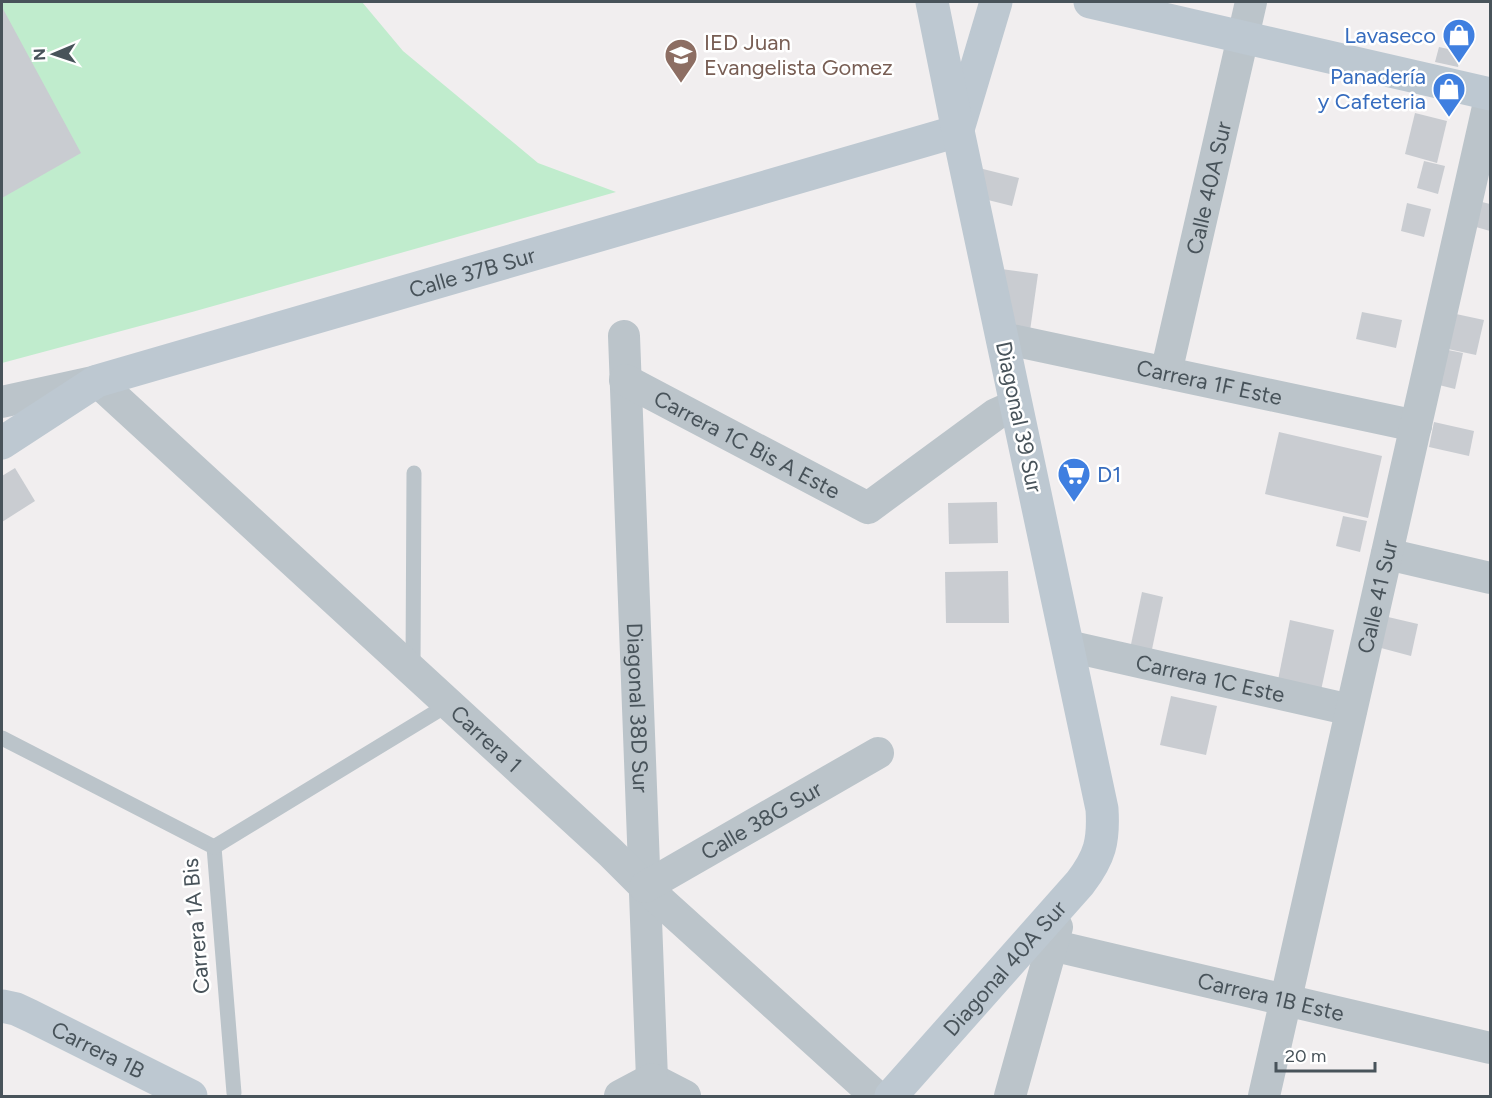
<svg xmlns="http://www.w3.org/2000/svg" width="1492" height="1098" viewBox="0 0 1492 1098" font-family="Figtree,sans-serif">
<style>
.green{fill:#c0eccd}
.building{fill:#c9ccd1}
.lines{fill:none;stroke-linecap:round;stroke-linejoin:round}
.lane{stroke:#bbc4ca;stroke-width:15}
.street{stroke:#bbc4ca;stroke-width:32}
.secondary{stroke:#bdc8d1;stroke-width:33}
.labels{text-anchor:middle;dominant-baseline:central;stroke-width:5;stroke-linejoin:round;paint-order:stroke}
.shop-label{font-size:22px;fill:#366cbe;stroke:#fff;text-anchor:end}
.education-label{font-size:22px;fill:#785e54;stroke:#fff;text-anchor:start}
.street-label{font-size:22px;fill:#48535a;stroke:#fff}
</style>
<rect width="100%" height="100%" fill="#f1eeef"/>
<!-- green -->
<path class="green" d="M 2,2 L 362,2 L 403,51 L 538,163 L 616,192 L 192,312 L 2,363 Z"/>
<!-- building -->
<g class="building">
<path d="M 2,7 L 81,153 L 2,198 Z"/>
<path d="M 1439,47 L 1462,52 L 1458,67 L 1435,62 Z"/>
<path d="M 1415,113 L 1447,121 L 1437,163 L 1405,154 Z"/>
<path d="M 1424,161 L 1445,166 L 1438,194 L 1417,188 Z"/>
<path d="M 975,167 L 1019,178 L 1012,206 L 980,198 Z"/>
<path d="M 1482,202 L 1490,204 L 1490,231 L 1476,227 Z"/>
<path d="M 1407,203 L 1431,209 L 1424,237 L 1401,231 Z"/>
<path d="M 1001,269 L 1038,274 L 1030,331 L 1012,328 Z"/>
<path d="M 1362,312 L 1402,320 L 1396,348 L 1356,339 Z"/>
<path d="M 1456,314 L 1484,320 L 1476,355 L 1448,349 Z"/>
<path d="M 1448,350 L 1463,353 L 1455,389 L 1439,385 Z"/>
<path d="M 1434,422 L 1474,431 L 1469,456 L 1429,447 Z"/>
<path d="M 1279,432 L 1382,456 L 1368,518 L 1265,494 Z"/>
<path d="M 15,468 L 35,501 L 2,522 L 2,476 Z"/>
<path d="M 997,502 L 998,543 L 949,544 L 948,503 Z"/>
<path d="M 1343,516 L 1367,521 L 1360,552 L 1336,546 Z"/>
<path d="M 1008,571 L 1009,623 L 946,623 L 945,572 Z"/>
<path d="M 1142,592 L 1163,597 L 1151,654 L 1130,649 Z"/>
<path d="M 1388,617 L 1418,624 L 1411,656 L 1381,648 Z"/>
<path d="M 1290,620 L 1334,630 L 1320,695 L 1277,685 Z"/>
<path d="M 1171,696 L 1217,706 L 1206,755 L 1160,745 Z"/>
</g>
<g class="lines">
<!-- lane -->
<g class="lane">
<path d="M 413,668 L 414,473"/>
<path d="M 2,738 L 214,847 L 234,1093"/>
<path d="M 214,847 L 449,704"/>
</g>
<!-- street -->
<g class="street">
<path id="s1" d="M 624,336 L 652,1079"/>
<path id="s2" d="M 1002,338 L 1416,426"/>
<path id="s3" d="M 1166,373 L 1251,2"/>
<path id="s4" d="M 625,380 L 868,508 L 996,414 L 1016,405"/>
<path id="s5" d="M 2,402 L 97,381 L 611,853 L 645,887 L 876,1096"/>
<path d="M 1387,554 L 1490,578"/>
<path id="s6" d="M 1068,646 L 1351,710"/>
<path id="s7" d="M 645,887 L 878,753"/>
<path id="s8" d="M 1051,945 L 1490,1048"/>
<path d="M 652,1079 L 685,1096"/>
<path d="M 620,1096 L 652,1079"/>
<path d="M 1010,1096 L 1057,927"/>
<path id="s9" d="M 1264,1096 L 1490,98"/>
</g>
<!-- secondary -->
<g class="secondary">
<path d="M 1090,2 L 1490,94"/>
<path d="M 959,126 L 996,2"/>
<path id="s10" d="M 2,443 L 97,381 L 958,131"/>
<path id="s11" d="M 2,1006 L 16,1009 L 31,1016 L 191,1096"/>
<path id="s12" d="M 891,1096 L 1080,883 C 1100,857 1104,841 1102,809 L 958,131 L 932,2"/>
</g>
</g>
<!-- icons -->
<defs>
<g id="shop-pin" transform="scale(1.725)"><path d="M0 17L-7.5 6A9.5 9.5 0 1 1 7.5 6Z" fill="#3f7fe0" stroke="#fff"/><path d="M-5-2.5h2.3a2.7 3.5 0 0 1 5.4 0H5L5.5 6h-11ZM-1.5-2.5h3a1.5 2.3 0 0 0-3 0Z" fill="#fff"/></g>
<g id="school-pin" transform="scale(1.725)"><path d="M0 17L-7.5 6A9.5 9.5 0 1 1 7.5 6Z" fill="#8d6e63" stroke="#fff"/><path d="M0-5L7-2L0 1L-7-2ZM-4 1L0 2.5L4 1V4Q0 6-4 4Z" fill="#fff"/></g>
<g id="supermarket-pin" transform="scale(1.725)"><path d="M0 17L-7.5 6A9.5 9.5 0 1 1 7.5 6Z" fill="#3f7fe0" stroke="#fff"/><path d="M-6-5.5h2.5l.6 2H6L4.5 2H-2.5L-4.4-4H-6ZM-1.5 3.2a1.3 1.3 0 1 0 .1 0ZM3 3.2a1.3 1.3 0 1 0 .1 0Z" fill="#fff"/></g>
</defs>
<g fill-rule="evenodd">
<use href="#shop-pin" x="1459" y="35"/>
<use href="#school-pin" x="681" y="55"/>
<use href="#shop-pin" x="1449" y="89"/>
<use href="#supermarket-pin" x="1074" y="474"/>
</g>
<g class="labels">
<!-- shop labels -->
<g class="shop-label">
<text x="1436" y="35">Lavaseco</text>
<text x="1426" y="76">Panadería<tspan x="1426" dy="25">y Cafeteria</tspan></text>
<text x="1097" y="474" text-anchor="start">D1</text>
</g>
<!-- education labels -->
<g class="education-label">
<text x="704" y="42">IED Juan<tspan x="704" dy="25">Evangelista Gomez</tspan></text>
</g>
<!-- street labels -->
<g class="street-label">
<text stroke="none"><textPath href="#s3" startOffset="190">Calle 40A Sur</textPath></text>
<text stroke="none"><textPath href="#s10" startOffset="504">Calle 37B Sur</textPath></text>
<text stroke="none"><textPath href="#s2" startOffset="212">Carrera 1F Este</textPath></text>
<text transform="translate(1019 417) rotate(78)">Diagonal 39 Sur</text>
<text stroke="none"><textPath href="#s4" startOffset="138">Carrera 1C Bis A Este</textPath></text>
<text stroke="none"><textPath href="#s9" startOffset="512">Calle 41 Sur</textPath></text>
<text stroke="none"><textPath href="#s6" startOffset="146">Carrera 1C Este</textPath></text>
<text stroke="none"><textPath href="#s1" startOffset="372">Diagonal 38D Sur</textPath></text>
<text stroke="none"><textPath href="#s5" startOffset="626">Carrera 1</textPath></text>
<text stroke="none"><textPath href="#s7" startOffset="134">Calle 38G Sur</textPath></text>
<text transform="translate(196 926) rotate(-95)">Carrera 1A Bis</text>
<text stroke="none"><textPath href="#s12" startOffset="171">Diagonal 40A Sur</textPath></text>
<text stroke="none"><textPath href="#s8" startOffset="226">Carrera 1B Este</textPath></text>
<text stroke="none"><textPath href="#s11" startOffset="106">Carrera 1B</textPath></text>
</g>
</g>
<!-- border -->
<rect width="1492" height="1098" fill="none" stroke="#48535a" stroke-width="6"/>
<!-- north arrow -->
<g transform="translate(54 54) rotate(268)" stroke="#ffffff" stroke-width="4.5" paint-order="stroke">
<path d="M0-4.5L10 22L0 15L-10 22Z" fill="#48535a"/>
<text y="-9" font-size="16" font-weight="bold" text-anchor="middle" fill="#48535a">N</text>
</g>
<!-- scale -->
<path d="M1276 1062v9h99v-9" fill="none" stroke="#48535a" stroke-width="3"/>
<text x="1285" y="1062" font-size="18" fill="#48535a" stroke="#ffffff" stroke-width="4.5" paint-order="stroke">20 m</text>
</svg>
